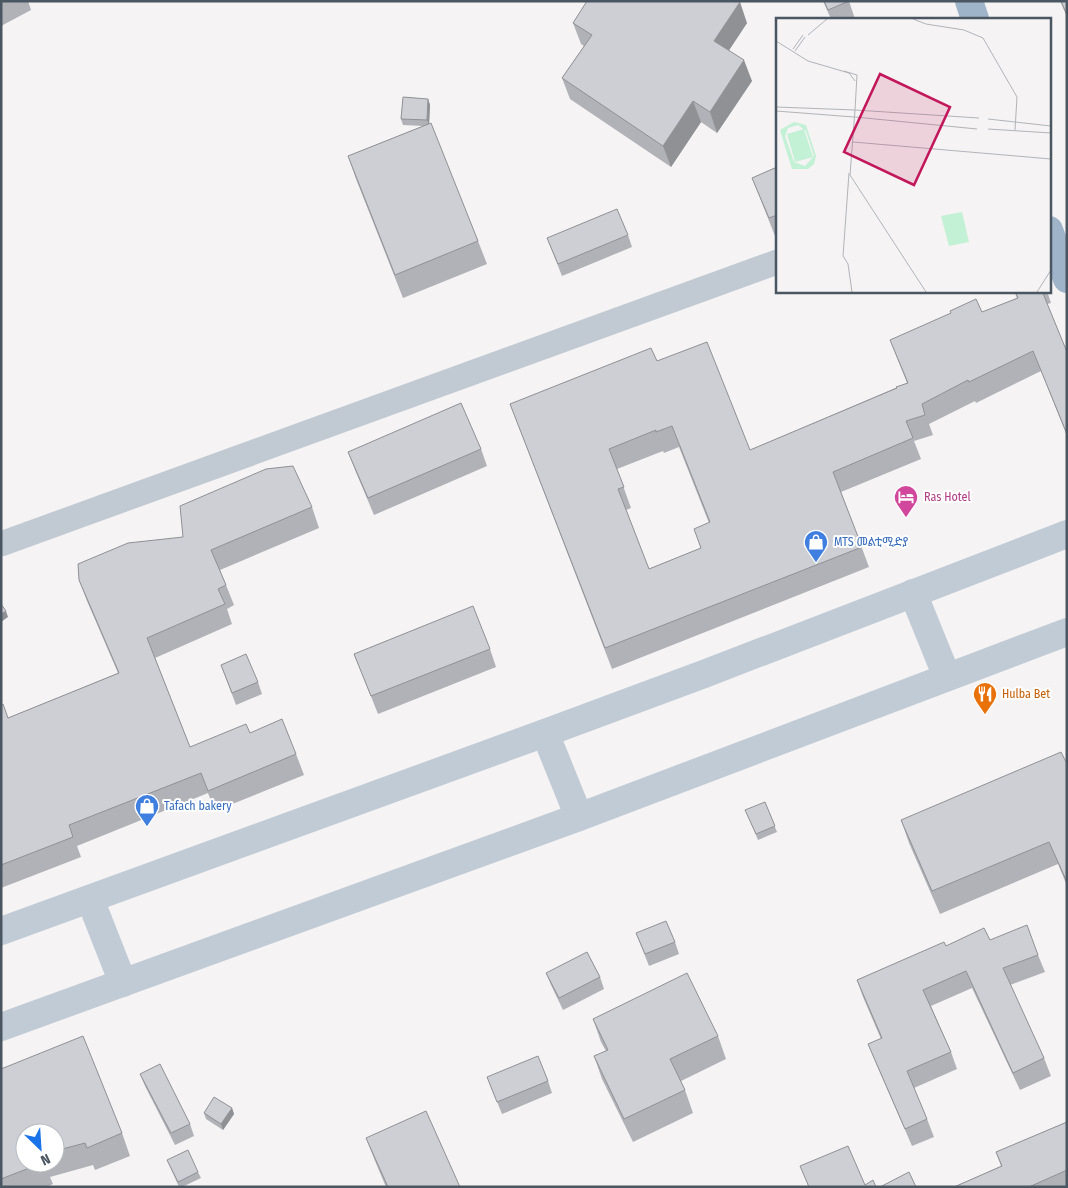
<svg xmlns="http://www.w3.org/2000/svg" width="1068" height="1188" viewBox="0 0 1068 1188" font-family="'Fira Sans Condensed','Noto Sans Ethiopic',sans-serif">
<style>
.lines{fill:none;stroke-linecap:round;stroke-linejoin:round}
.tertiary{stroke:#c1cad2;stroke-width:25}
.secondary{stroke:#c1cbd6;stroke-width:28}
.trunk{stroke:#9fb4c9;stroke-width:28}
.wall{fill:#b0b2b7;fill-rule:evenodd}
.shaded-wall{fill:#909195}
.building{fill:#cdcfd5;stroke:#909195;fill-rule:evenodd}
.labels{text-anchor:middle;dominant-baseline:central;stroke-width:4;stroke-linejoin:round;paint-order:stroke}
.hotel-label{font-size:12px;fill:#b23c85;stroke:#fff;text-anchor:start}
.shop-label{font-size:12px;fill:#366cbe;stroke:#fff;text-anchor:start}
.food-label{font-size:12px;fill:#c56008;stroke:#fff;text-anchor:start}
.inset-road{fill:none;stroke:#b1b4b9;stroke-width:1}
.view{fill:#c2185b;fill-opacity:0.15;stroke:#c2185b;stroke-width:2.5}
.inset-edge{fill:none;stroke:#4a5661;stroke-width:2.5}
</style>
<rect width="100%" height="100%" fill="#f5f3f3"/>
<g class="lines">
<!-- tertiary -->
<path class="tertiary" d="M 1,544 L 777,262"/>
<!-- secondary -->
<g class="secondary">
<path d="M 913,593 L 947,677"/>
<path d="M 545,733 L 579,817"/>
<path d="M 90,899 L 123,983"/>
<path d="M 1,931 L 545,733 L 704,674 L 1067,534"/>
<path d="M 1,1027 L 579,817 L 1067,632"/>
</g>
<!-- trunk -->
<g class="trunk">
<path d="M 969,1 L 975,19"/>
<path d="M 1049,230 L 1067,279"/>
</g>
</g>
<!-- wall -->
<g class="wall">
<path d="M 1,1 L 28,1 L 31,10 L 1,26 Z"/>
<path d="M 823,1 L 849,1 L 855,19 L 831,19 Z"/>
<path d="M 1060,1 L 1067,1 L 1067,17 Z"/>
<path d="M 573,23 L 747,23 L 729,50 L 752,81 L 717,133 L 701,122 L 671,167 L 570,99 L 562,78 L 584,46 L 581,44 Z"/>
<path d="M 428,99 L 430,105 L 429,123 L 478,241 L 487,264 L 403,298 L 356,179 L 348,156 L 423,126 L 403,125 L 401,119 Z"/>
<path d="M 777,167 L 777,236 L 775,236 L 752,178 Z"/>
<path d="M 628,235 L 632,247 L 562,276 L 547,238 Z"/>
<path d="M 1014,291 L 1047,291 L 1051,303 L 1047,304 L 1067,352 L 1067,436 L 1041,371 L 976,403 L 975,401 L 929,424 L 933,435 L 914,441 L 921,459 L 841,492 L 869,567 L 612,669 L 510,404 L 657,361 L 750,450 L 907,383 L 890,340 L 982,312 L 1017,298 ZM 679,447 L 709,523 L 694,529 L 701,548 L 649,569 L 626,510 L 631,508 L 617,469 L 663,451 L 664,453 Z"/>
<path d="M 481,449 L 487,466 L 374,515 L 355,470 L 348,452 Z"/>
<path d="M 312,507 L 319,528 L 220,570 L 234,605 L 227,609 L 232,624 L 155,658 L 190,747 L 250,733 L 296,754 L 304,775 L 215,811 L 208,793 L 77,846 L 81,857 L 1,888 L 1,705 L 8,718 L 118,673 L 87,601 L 79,580 L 183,537 Z"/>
<path d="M 490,649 L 496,667 L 378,714 L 354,654 Z"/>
<path d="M 221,665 L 258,682 L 262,694 L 236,705 Z"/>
<path d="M 1067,764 L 1067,886 L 1058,864 L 940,914 L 909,843 L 901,820 Z"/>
<path d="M 765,802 L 777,832 L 758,840 L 748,816 Z"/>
<path d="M 636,933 L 675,942 L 679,954 L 649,966 Z"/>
<path d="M 990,940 L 1038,955 L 1045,972 L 1010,985 L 1044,1058 L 1051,1076 L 1020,1090 L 972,988 L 931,1006 L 951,1052 L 957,1069 L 914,1088 L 927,1119 L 934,1137 L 912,1146 L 875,1061 L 868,1044 L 881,1039 L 863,997 L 857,980 L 946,946 Z"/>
<path d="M 546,973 L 600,977 L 604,989 L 563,1010 L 551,985 Z"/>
<path d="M 593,1019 L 718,1036 L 726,1059 L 681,1081 L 685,1090 L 693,1113 L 633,1142 L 602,1079 L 594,1056 L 606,1051 L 601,1042 Z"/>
<path d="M 1,1069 L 122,1133 L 130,1156 L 95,1170 L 93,1165 L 50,1177 L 53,1184 L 47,1187 L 1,1187 ZM 55,1133 L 55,1163 L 25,1163 Z"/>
<path d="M 140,1074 L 190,1124 L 194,1136 L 175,1145 L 145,1086 Z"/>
<path d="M 487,1077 L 548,1081 L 552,1093 L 502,1114 Z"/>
<path d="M 232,1108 L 234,1114 L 223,1130 L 206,1119 L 204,1113 Z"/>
<path d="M 1067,1122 L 1067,1186 L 954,1187 L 1001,1166 L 996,1152 Z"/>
<path d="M 366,1138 L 460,1187 L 386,1187 L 375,1161 Z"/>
<path d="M 167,1160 L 198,1172 L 201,1178 L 182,1187 L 179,1187 Z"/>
</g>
<!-- shaded-wall -->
<g class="shaded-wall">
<path d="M 740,2 L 747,23 L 722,61 L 714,41 Z"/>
<path d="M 744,60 L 752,81 L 717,133 L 710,112 Z"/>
<path d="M 428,99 L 430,105 L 429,126 L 427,120 Z"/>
<path d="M 693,101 L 701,122 L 671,167 L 663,146 Z"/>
<path d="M 6,611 L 8,617 L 1,622 L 1,614 Z"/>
<path d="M 232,1108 L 234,1114 L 223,1130 L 221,1124 Z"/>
</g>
<!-- building -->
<g class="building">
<path d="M 587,1 L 738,1 L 740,2 L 714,41 L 744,60 L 710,112 L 693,101 L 663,146 L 562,78 L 592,35 L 573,23 Z"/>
<path d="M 824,1 L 849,1 L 828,10 Z"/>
<path d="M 1061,1 L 1067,1 L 1067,15 Z"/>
<path d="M 403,97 L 428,99 L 427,120 L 401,119 Z"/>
<path d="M 431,123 L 478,241 L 395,275 L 348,156 Z"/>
<path d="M 777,167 L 777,215 L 769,218 L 752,178 Z"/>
<path d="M 617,209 L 628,235 L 558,264 L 547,238 Z"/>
<path d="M 1015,291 L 1042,291 L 1067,352 L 1067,434 L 1033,351 L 969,382 L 968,380 L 922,404 L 925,415 L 906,421 L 913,438 L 833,472 L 862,547 L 605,648 L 510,404 L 651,348 L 657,361 L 707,342 L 750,450 L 897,388 L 896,387 L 908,383 L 890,340 L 951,313 L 950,311 L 976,299 L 982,312 L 1018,298 ZM 672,426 L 710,522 L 694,529 L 701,548 L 649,569 L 618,489 L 624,487 L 609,449 L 656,430 L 656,432 Z"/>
<path d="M 461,403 L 481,449 L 368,498 L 348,452 Z"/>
<path d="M 293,466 L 312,507 L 211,550 L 226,585 L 218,589 L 225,604 L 147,638 L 190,747 L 246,724 L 250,733 L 282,719 L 296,754 L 208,791 L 201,773 L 69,825 L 73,837 L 1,865 L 1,705 L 3,704 L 8,718 L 119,673 L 79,580 L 78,564 L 128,543 L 183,537 L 180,506 L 266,469 Z"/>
<path d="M 1,604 L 6,611 L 1,614 Z"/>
<path d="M 473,606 L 490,649 L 371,696 L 354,654 Z"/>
<path d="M 246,654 L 258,682 L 232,693 L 221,665 Z"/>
<path d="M 1061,752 L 1067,764 L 1067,882 L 1049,842 L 932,891 L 901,820 Z"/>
<path d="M 765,802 L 775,826 L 756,834 L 745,810 Z"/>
<path d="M 666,921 L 675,942 L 645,954 L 636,933 Z"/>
<path d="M 1027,925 L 1038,955 L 1003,968 L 1044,1058 L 1013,1073 L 966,971 L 923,990 L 951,1052 L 907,1071 L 927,1119 L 905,1129 L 868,1044 L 882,1038 L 857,980 L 944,942 L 946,946 L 984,928 L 990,940 Z"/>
<path d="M 587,952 L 600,977 L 559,998 L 546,973 Z"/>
<path d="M 687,973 L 718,1036 L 670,1059 L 685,1090 L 624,1119 L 594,1056 L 608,1050 L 593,1019 Z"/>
<path d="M 83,1036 L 122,1133 L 87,1148 L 85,1143 L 55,1151 L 55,1133 L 25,1133 L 25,1163 L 42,1163 L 1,1179 L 1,1069 Z"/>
<path d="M 538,1056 L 548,1081 L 497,1102 L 487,1077 Z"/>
<path d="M 160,1064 L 190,1124 L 171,1133 L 140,1074 Z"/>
<path d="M 214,1097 L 232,1108 L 221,1124 L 204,1113 Z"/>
<path d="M 426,1111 L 460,1187 L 388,1187 L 366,1138 Z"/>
<path d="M 1067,1122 L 1067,1170 L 1029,1187 L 954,1187 L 1002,1166 L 996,1152 Z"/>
<path d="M 848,1146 L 865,1185 L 873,1180 L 876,1187 L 809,1187 L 800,1166 Z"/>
<path d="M 188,1150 L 198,1172 L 178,1182 L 167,1160 Z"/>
<path d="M 909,1172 L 916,1187 L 880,1187 Z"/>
</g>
<!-- icons -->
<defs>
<g id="hotel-pin" transform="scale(1.25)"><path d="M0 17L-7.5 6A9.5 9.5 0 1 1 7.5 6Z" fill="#d1479c" stroke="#fff"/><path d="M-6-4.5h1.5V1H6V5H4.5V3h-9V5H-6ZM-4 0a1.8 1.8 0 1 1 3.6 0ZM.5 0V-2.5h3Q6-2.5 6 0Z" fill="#fff"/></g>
<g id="shop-pin" transform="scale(1.25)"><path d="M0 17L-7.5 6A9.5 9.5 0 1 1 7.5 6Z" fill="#3f7fe0" stroke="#fff"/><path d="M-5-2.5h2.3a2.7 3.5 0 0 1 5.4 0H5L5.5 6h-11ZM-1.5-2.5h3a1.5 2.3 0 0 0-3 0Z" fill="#fff"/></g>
<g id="restaurant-pin" transform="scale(1.25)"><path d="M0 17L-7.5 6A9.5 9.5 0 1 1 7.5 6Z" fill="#e8710a" stroke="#fff"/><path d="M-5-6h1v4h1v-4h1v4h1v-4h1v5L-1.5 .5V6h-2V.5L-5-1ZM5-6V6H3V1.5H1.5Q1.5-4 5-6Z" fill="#fff"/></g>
</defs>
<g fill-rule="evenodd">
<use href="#hotel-pin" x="906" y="497"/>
<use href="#shop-pin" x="816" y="542"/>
<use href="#restaurant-pin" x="985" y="694"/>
<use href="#shop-pin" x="147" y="806"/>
</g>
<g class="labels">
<!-- hotel labels -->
<g class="hotel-label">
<text x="924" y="497">Ras Hotel</text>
</g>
<!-- shop labels -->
<g class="shop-label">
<text x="834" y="542">MTS መልቲሚድያ</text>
<text x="164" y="806">Tafach bakery</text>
</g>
<!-- food labels -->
<g class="food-label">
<text x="1002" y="694">Hulba Bet</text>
</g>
</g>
<!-- overview -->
<g transform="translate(776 18)">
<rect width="275" height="275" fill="#f5f3f3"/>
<path d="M 18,104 L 30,107 L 40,138 L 38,146 L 32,151 L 16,151 L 4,112 ZM 22,107 L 30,113 L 38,138 L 29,148 L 18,144 L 9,118 L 12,110 ZM 28,111 L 37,139 L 19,144 L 11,116 ZM 186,194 L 193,224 L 173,228 L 165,198 Z" fill="#c3f1d5" fill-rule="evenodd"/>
<path class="inset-road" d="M 137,1 L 150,6 L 188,12 L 207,20 L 241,79 L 239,112M 32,17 L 51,1M 0,23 L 32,43 L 73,55 L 79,63M 17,31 L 27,17M 19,33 L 29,19M 68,53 L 81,57 L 79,92 L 203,100M 0,89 L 79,92 L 74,157 L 150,274M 0,93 L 78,99M 79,99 L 201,111M 212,101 L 275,108M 212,111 L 275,115M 77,124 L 275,141M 73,155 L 67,238 L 72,246 L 76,274M 261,274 L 275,252"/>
<path class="view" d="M 104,56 L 174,89 L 138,167 L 68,134 Z"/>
<rect width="275" height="275" class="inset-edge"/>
</g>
<!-- border -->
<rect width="1068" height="1188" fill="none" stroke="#4a5661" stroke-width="5"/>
<!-- north arrow -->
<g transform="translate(40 1148) rotate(155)"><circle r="24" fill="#ffffff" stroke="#b7bbc0"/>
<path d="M0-4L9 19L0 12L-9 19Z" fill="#1a73e8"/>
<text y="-8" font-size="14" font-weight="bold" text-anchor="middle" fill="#4a5661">N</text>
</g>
</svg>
